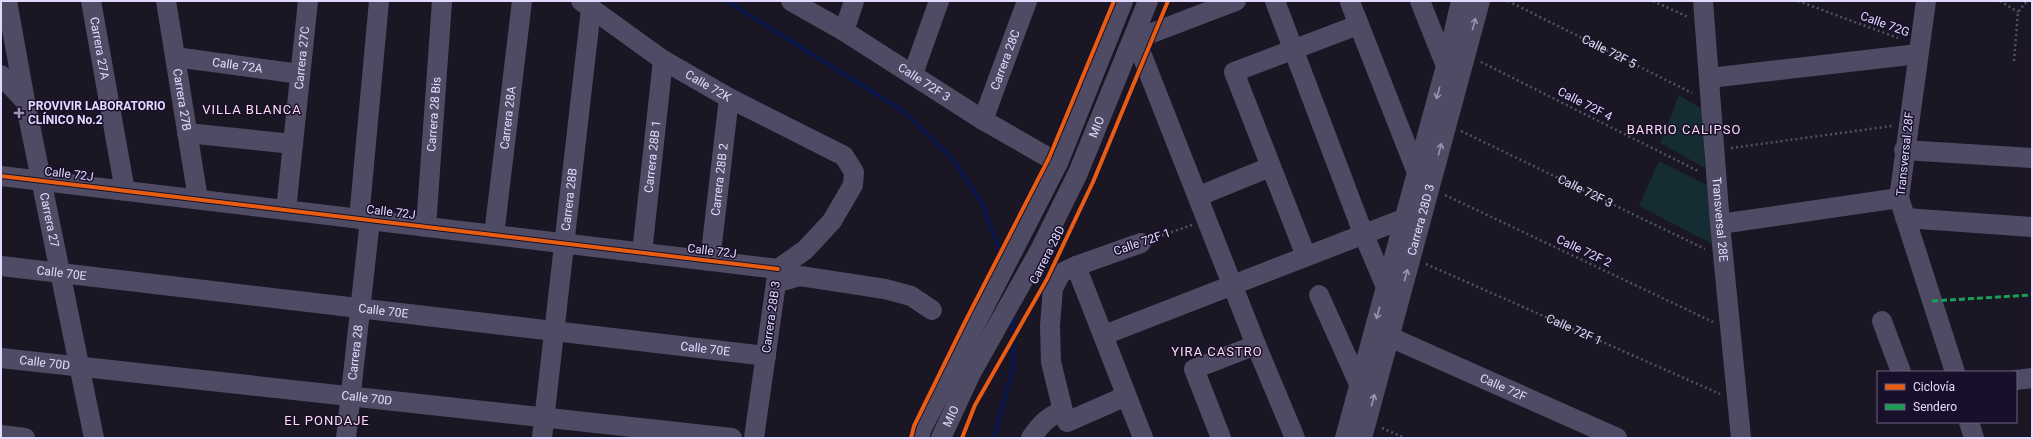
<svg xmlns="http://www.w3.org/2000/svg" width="2033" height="439" viewBox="0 0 2033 439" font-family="Roboto,sans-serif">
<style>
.green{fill:#142c32}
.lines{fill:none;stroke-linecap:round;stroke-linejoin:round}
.stream{stroke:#0b1746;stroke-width:4.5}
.path{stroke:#4b5565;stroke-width:2.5;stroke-dasharray:2 3;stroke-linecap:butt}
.minor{stroke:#504b65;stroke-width:20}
.quiet{stroke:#1a9f57;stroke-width:3;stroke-dasharray:6 3;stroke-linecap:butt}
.cycleway-casing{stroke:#18102a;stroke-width:6}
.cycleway{stroke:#e95d12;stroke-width:4}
.oneway{stroke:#9a92b2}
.poi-dot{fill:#9d95b2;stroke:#18102a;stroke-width:1.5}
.labels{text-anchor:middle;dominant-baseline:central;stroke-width:3;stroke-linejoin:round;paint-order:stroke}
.street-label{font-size:12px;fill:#e3d9ff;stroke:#18102a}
.poi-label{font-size:12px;font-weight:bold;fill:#e3d9ff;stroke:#18102a;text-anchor:start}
.neighbourhood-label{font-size:13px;letter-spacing:1px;fill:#ffdbec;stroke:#18102a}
</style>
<rect width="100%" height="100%" fill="#1a1624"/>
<!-- green -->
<g class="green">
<path d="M 1679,95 L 1702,109 L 1705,168 L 1660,143 Z"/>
<path d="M 1659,161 L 1707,185 L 1712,244 L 1639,206 Z"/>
</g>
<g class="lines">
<!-- stream -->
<g class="stream">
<path d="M 727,1 L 902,110 L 952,158 L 982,203 L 1002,258"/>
<path d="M 994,438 L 1013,367 L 1013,313"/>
</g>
<!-- path -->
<g class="path">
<path id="s1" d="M 1508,1 L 1692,93"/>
<path d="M 1653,1 L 1688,17"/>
<path d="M 1798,1 L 1898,38"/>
<path d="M 2000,1 L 2018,12"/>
<path d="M 2014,61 L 2018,12 L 2027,1"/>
<path d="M 1481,62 L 1700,172"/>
<path id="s2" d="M 1461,131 L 1705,249"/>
<path d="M 1731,148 L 1892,126"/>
<path d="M 1445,195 L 1713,322"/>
<path d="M 1157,237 L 1192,225"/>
<path id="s3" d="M 1426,264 L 1720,394"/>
<path d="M 1382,428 L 1405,438"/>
</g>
<!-- minor -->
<g class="minor">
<path id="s4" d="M 7,1 L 25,101 L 94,438"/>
<path id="s5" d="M 91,1 L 125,191"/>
<path id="s6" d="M 166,1 L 198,199"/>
<path id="s7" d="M 581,1 L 663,60 L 729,98 L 844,156 L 854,172 L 853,185 L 832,221 L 805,250 L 778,269 L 754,438"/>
<path id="s8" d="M 791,1 L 844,31 L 983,120 L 1058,163"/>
<path d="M 1275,1 L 1363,233 L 1386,287"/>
<path d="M 1420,1 L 1446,66"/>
<path id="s9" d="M 1703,1 L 1720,224 L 1741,438"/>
<path d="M 1926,1 L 1899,198 L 1955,372"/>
<path d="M 1350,2 L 1416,170"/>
<path d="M 844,31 L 854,1"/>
<path d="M 1144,36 L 1236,1"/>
<path d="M 1139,48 L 1256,345 L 1295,438"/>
<path id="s10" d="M 175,57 L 300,74"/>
<path d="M 913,74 L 939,1"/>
<path d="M 1,75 L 25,101"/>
<path d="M 1709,78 L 1918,54"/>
<path id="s11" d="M 983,120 L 1027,1"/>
<path d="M 187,133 L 293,144"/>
<path d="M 1904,150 L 2032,158"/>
<path d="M 1,176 L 778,269"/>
<path d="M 1199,196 L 1270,167"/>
<path id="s12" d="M 286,210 L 308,1"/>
<path d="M 1905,218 L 2032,227"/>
<path d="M 359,219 L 379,1"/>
<path d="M 1720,224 L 1899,198"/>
<path id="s13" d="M 426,227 L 442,1"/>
<path id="s14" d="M 494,235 L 522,1"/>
<path id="s15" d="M 642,253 L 663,60"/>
<path d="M 1306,256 L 1234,72 L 1358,25"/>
<path id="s16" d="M 710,261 L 729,98"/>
<path id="s17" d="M 1,266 L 766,356"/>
<path d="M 1076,266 L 1141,243"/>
<path d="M 776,283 L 800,276 L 885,289 L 911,296 L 932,310"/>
<path d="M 1319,295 L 1359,384"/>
<path d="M 1882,321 L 1901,372"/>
<path d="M 1104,335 L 1403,219"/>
<path id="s18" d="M 1390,337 L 1617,438"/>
<path id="s19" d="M 1,358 L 732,438"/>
<path d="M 2016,380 L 2032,378"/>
<path d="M 1067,422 L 1126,396"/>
<path d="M 1969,422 L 1974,438"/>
<path d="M 1,435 L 25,438"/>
<path id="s20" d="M 346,438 L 370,220"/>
<path id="s21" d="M 542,438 L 591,9"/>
<path d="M 919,438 L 921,430 L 1058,163 L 1123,1"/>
<path id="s22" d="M 941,438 L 971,373 L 1040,250 L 1078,173 L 1148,1"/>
<path d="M 1031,438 C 1040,425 1048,416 1063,411 L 1051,362 L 1050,325 L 1053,288 L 1061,273 L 1076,266 L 1143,438"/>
<path d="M 1221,438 L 1194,369 L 1256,345"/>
<path d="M 1345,438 L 1446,66 L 1461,1"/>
<path id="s23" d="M 1362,438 L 1480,1"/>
</g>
<!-- quiet -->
<path class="quiet" d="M 1932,301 L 2032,295"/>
<!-- cycleway casing -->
<g class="cycleway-casing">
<g id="cycleway">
<path d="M 1,176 L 778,269"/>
<path d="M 911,438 L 914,426 L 965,322 L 1049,158 L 1114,1"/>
<path d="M 962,438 L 975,405 L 1047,279 L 1093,182 L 1168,1"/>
</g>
</g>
<!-- cycleway -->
<use href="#cycleway" class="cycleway"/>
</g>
<!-- one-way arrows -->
<defs><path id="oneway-shaft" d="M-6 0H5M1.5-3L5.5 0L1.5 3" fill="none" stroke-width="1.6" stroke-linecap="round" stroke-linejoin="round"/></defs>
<g class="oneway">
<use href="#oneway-shaft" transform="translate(1474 24) rotate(-75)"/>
<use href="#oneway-shaft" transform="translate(1438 93) rotate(106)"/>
<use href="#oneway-shaft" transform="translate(1440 149) rotate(-75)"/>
<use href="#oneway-shaft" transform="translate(1406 275) rotate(-75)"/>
<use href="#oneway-shaft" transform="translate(1378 313) rotate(106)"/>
<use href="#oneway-shaft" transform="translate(1373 400) rotate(-75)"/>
</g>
<!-- markers -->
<path class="poi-dot" d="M17 107h4v4h4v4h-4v4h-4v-4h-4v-4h4z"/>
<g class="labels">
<!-- street labels -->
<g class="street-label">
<text transform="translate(1885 24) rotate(20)">Calle 72G</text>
<text stroke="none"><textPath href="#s5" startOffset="48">Carrera 27A</textPath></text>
<text stroke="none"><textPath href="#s1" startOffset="113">Calle 72F 5</textPath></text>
<text stroke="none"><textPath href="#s12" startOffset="153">Carrera 27C</textPath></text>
<text stroke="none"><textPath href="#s11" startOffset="64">Carrera 28C</textPath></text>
<text stroke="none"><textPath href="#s10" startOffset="63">Calle 72A</textPath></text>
<text stroke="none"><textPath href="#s8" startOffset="156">Calle 72F 3</textPath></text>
<text stroke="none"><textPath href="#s7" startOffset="153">Calle 72K</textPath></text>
<text stroke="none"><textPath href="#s6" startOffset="100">Carrera 27B</textPath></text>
<text transform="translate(1585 104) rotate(27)">Calle 72F 4</text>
<text stroke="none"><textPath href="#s13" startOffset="113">Carrera 28 Bis</textPath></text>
<text stroke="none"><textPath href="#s14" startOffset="118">Carrera 28A</textPath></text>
<text stroke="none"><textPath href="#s22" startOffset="348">MIO</textPath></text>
<text transform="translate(1905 154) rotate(-84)">Transversal 28F</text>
<text stroke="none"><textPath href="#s15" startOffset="97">Carrera 28B 1</textPath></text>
<text transform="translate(69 174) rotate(7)">Calle 72J</text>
<text stroke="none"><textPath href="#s16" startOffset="82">Carrera 28B 2</textPath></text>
<text stroke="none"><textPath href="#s2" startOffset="138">Calle 72F 3</textPath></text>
<text stroke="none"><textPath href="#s21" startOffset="240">Carrera 28B</textPath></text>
<text transform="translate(391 212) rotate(7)">Calle 72J</text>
<text stroke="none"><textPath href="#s23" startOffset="226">Carrera 28D 3</textPath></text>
<text stroke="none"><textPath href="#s4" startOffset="223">Carrera 27</textPath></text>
<text stroke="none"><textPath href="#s9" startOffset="219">Transversal 28E</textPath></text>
<text transform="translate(1142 242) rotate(-19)">Calle 72F 1</text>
<text transform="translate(712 251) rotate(7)">Calle 72J</text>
<text transform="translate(1584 251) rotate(25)">Calle 72F 2</text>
<text transform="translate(1047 255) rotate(-63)">Carrera 28D</text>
<text stroke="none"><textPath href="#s17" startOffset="61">Calle 70E</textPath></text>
<text stroke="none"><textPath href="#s17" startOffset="385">Calle 70E</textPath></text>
<text transform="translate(771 317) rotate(-82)">Carrera 28B 3</text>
<text stroke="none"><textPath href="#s3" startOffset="162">Calle 72F 1</textPath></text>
<text stroke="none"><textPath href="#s17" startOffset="709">Calle 70E</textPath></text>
<text stroke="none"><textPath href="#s20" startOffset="86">Carrera 28</textPath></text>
<text stroke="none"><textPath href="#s19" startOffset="44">Calle 70D</textPath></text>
<text stroke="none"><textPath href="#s18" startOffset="124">Calle 72F</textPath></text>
<text stroke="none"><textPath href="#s19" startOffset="368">Calle 70D</textPath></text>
<text stroke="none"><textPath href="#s22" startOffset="24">MIO</textPath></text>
</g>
<!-- poi labels -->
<g class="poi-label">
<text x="28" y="106">PROVIVIR LABORATORIO<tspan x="28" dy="14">CLÍNICO No.2</tspan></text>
</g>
<!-- neighbourhood labels -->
<g class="neighbourhood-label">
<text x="252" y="109">VILLA BLANCA</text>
<text x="1684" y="129">BARRIO CALIPSO</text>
<text x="1217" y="351">YIRA CASTRO</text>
<text x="327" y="420">EL PONDAJE</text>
</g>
</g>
<!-- border -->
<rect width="2033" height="439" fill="none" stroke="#e3d9ff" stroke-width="4"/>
<!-- legend -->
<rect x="1877" y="371" width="140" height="52" fill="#18102a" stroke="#69607f"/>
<rect x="1885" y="384" width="20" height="6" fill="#e95d12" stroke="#69607f"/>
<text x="1913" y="391" font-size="12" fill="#e3d9ff">Ciclovía</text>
<rect x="1885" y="404" width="20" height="6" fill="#1a9f57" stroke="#69607f"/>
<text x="1913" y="411" font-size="12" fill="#e3d9ff">Sendero</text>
</svg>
